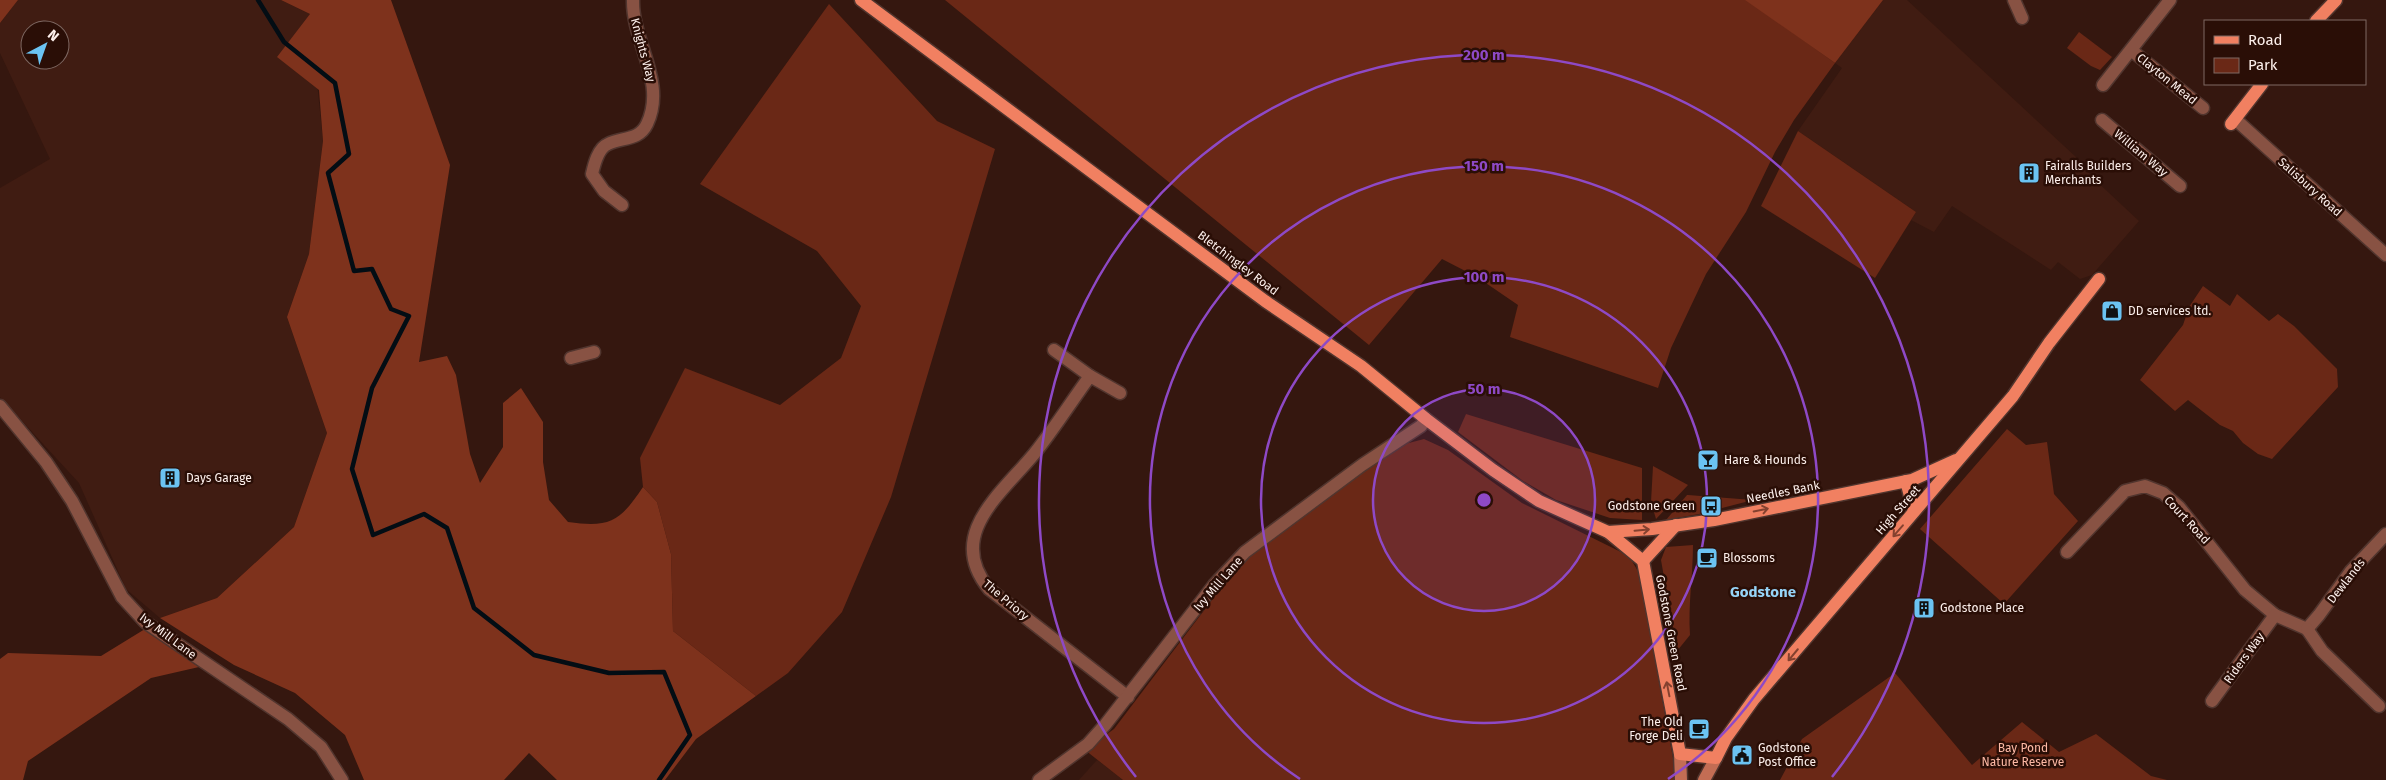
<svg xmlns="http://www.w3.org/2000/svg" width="2386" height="780" viewBox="0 0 2386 780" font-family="'Fira Sans',sans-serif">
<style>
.built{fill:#401c12;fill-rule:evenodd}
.green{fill:#6a2816}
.forest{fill:#7e321c}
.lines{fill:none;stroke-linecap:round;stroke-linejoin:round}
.stream{stroke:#030d14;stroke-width:4.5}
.minor-casing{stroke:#51352e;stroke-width:15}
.secondary-casing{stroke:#51352e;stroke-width:15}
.primary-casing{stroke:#51352e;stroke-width:15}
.minor{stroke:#885243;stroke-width:12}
.secondary{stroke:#c36d54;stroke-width:12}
.primary{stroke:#f18061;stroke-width:12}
.oneway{stroke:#84412f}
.ring{fill:none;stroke:#8e49c6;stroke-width:2.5}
.labels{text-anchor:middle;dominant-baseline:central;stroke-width:5;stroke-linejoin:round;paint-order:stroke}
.street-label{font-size:12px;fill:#fdf0ec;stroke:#2a0e06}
.poi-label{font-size:12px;fill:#fdf0ec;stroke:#2a0e06;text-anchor:start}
.park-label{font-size:12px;fill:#fdb9a5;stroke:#2a0e06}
.quarter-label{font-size:15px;font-weight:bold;fill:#96d4f7;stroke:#2a0e06}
.centre{fill:#8e49c6;stroke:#2a0e06;stroke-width:2.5}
.ring-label{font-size:15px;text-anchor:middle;font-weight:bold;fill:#8e49c6;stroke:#2a0e06;stroke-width:5;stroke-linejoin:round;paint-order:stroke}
</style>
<rect width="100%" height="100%" fill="#35170f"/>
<!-- built -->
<g class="built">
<path d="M 18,0 L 281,0 L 310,14 L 323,141 L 309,254 L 287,317 L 327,433 L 294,527 L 217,598 L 160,618 L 126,589 L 79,483 L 0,397 L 0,188 L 50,159 L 0,53 L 0,23 ZM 30,30 L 60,30 L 60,60 L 30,60 Z"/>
<path d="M 1883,0 L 1907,0 L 2077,158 L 2093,178 L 2139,221 L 2092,275 L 2080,279 L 2058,262 L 2051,270 L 1952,206 L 1934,232 L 1911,220 L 1916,212 L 1798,131 L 1842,68 L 1835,63 Z"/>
<path d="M 1097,760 L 1104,765 L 1123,780 L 1079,780 Z"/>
</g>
<!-- green -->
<g class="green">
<path d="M 945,0 L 1747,0 L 1835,63 L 1794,120 L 1775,152 L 1746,212 L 1706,274 L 1671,348 L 1658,388 L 1510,337 L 1518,305 L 1477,277 L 1442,259 L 1369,345 Z"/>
<path d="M 829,4 L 937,121 L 995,149 L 891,497 L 842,612 L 788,673 L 756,696 L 673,631 L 671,554 L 657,502 L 643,487 L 640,458 L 685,368 L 780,405 L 841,358 L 861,306 L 817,251 L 700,184 Z"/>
<path d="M 2079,32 L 2112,57 L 2100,70 L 2091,66 L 2067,48 Z"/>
<path d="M 1798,131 L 1916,212 L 1875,278 L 1761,206 Z"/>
<path d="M 2203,286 L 2230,306 L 2237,294 L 2269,321 L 2278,314 L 2294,326 L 2337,369 L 2338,387 L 2272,459 L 2258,454 L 2243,443 L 2233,431 L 2220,425 L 2188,400 L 2175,411 L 2140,380 L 2183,325 L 2189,307 Z"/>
<path d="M 1466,414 L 1642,468 L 1642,520 L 1610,518 L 1556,500 L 1523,481 L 1458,432 Z"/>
<path d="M 2007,429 L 2026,445 L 2047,442 L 2054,494 L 2078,521 L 2004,604 L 1920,529 Z"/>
<path d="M 1424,439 L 1448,450 L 1522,503 L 1629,556 L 1639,573 L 1677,780 L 1123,780 L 1085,750 L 1114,729 L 1237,567 L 1281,529 L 1341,486 L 1405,444 Z"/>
<path d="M 1653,466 L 1688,485 L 1656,519 L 1651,502 Z"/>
<path d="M 1687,495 L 1688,495 L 1753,500 L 1699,514 L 1666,520 Z"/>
<path d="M 1693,545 C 1693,575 1688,604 1690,635 L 1677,651 L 1661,560 L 1666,547 Z"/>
<path d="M 1895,673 L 1972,765 L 2022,722 L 2059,752 L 2096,734 L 2151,776 L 2167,780 L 1780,780 L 1802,739 Z"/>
</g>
<!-- forest -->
<g class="forest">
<path d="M 0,0 L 18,0 L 0,23 Z"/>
<path d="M 281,0 L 391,0 L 450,165 L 419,362 L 447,356 L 456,375 L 470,454 L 480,483 L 503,447 L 503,403 L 521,388 L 543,422 L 543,462 L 549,500 L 568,522 C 611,528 620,521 643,487 L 657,502 L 671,554 L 673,631 L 756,696 L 696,739 L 665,780 L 557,780 L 529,753 L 504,780 L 364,780 L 345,735 L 295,693 L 234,665 L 160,618 L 217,598 L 294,527 L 327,433 L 287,317 L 309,254 L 323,141 L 319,90 L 277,57 L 310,14 Z"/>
<path d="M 1745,0 L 1883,0 L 1835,63 Z"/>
<path d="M 145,629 L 199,667 L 151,678 L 28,761 L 23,780 L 0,780 L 0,659 L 8,653 L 101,656 Z"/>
</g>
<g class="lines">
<!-- stream -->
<path class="stream" d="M 258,0 L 284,42 L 335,83 L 349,154 L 328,173 L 354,271 L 372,269 L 391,309 L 409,316 L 372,388 L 352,469 L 373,535 L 424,514 L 447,528 L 474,608 L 534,655 L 609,673 L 664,672 L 690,735 L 659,780"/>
<!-- minor casing -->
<g class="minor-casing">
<g id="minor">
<path d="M 2014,0 L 2022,18"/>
<path d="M 2131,50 L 2203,108"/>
<path d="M 2103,85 L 2170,0"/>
<path d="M 2235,119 L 2386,255"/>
<path d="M 2102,120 L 2180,186"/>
<path d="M 622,205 L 604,191 L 592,174 C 594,165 598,148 608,144 C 622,137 639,141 647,124 C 667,82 632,42 633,0"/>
<path d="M 1054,350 L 1090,376"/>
<path d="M 571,358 L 594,352"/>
<path d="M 1120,393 L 1090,376 C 1071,402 1054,429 1034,454 C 1001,494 945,535 989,589 L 1128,697"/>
<path d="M 0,406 L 46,462 L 72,501 L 122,597 L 145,622 L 288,719 L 321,747 L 342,780"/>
<path d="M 2067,552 L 2125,491 L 2145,486 L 2163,493 L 2179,507 L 2245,590 L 2275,615 L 2307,629 L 2319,615 L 2351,571 L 2386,534"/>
<path d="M 2307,629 L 2322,651 L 2379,706"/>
<path d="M 2212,701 L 2275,615"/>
<path d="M 1039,780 L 1088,744 L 1105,725 L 1214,585 L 1245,552 L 1362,465 L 1421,426 L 1426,419"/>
</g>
</g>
<!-- secondary casing -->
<g class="secondary-casing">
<g id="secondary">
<path d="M 1680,754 L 1681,780"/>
<path d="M 1704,780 L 1716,758"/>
</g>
</g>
<!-- primary casing -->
<g class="primary-casing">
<g id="primary">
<path d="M 861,0 L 1265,301 L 1361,366 L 1426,419 L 1493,470 L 1539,501 L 1608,532 L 1643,561 L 1680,754 L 1716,758 L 1726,738 L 1754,699 L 2013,396 L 2049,343 L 2099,279"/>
<path d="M 2316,21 L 2336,0"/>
<path d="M 2231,124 L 2262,84"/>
<path d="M 1906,481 L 1914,511"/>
<path d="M 1608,532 L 1652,529 L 1714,520 L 1912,480 L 1956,460"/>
<path d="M 1643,561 L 1676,525"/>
</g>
</g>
<!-- minor -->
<use href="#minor" class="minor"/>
<!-- secondary -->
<use href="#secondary" class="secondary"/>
<!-- primary -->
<use href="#primary" class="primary"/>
</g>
<!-- one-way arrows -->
<defs><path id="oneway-shaft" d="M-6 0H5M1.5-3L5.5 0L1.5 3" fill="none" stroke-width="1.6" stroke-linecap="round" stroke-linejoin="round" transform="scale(1.25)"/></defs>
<g class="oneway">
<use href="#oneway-shaft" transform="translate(1761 510) rotate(-11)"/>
<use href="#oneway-shaft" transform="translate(1642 530) rotate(-5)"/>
<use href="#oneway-shaft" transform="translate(1898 531) rotate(131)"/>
<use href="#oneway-shaft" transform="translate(1793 655) rotate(130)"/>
<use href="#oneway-shaft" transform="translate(1668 689) rotate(-101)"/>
</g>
<!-- distance rings -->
<circle cx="1484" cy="500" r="111" fill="#8e49c6" fill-opacity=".12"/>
<g class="ring">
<circle cx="1484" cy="500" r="111"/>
<circle cx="1484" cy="500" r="223"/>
<path d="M1300 779A334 334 0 1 1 1668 779"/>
<path d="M1136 777A445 445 0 1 1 1832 777"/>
</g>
<!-- icons -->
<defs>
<g id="building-square" transform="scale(1.125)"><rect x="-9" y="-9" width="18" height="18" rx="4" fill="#6bc3f2" stroke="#2a0e06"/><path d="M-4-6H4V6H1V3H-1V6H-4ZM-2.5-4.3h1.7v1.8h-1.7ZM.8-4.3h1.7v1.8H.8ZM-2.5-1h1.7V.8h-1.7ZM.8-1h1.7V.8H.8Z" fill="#111"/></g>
<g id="shop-square" transform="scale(1.125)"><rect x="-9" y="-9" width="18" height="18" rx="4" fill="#6bc3f2" stroke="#2a0e06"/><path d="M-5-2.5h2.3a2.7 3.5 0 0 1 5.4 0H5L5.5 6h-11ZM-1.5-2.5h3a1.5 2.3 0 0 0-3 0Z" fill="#111"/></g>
<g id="bar-square" transform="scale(1.125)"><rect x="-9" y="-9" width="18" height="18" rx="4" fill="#6bc3f2" stroke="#2a0e06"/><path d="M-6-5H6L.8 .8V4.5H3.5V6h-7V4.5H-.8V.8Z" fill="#111"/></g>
<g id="bus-square" transform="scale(1.125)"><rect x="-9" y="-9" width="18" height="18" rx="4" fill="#6bc3f2" stroke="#2a0e06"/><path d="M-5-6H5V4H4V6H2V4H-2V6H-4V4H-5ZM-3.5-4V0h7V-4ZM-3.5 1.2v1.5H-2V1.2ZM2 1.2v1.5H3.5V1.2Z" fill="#111"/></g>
<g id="cafe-square" transform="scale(1.125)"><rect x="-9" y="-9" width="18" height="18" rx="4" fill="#6bc3f2" stroke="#2a0e06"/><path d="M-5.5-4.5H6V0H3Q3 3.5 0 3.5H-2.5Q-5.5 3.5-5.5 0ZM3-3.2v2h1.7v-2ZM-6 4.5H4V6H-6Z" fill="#111"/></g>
<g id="civic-square" transform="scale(1.125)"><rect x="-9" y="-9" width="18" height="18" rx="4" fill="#6bc3f2" stroke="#2a0e06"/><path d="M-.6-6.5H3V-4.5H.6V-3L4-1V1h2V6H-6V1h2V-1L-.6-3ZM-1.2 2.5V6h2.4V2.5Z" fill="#111"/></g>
</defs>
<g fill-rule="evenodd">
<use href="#building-square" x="2029" y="173"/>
<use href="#shop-square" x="2112" y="311"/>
<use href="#bar-square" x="1708" y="460"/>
<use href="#building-square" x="170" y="478"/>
<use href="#bus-square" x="1711" y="506"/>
<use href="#cafe-square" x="1707" y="558"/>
<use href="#building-square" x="1924" y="608"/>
<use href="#cafe-square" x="1699" y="729"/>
<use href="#civic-square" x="1742" y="755"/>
</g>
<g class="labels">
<!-- street labels -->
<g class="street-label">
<text transform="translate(643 50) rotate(75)">Knights Way</text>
<text transform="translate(2167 79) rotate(39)">Clayton Mead</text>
<text transform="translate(2141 153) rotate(40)">William Way</text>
<text transform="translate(2310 187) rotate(42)">Salisbury Road</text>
<text transform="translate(1238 263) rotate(37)">Bletchingley Road</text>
<text transform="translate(1783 492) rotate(-11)">Needles Bank</text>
<text transform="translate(1898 510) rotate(-49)">High Street</text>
<text transform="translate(2187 520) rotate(47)">Court Road</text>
<text transform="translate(2346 581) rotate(-52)">Dewlands</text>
<text transform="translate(1218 584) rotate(-49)">Ivy Mill Lane</text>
<text transform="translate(1006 600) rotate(40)">The Priory</text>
<text transform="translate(1671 633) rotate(79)">Godstone Green Road</text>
<text transform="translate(168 636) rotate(37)">Ivy Mill Lane</text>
<text transform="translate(2244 658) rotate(-54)">Riders Way</text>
</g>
<!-- poi labels -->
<g class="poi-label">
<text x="2045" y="166">Fairalls Builders<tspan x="2045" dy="14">Merchants</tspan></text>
<text x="2128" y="311">DD services ltd.</text>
<text x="1724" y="460">Hare &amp; Hounds</text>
<text x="186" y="478">Days Garage</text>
<text x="1695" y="506" text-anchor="end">Godstone Green</text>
<text x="1723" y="558">Blossoms</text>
<text x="1940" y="608">Godstone Place</text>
<text x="1683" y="722" text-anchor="end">The Old<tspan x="1683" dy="14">Forge Deli</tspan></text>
<text x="1758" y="748">Godstone<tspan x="1758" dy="14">Post Office</tspan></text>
</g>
<!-- park labels -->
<g class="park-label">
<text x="2023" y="748">Bay Pond<tspan x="2023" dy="14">Nature Reserve</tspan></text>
</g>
<!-- quarter labels -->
<g class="quarter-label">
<text x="1763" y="592">Godstone</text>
</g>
</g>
<circle cx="1484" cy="500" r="8" class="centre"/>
<g class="ring-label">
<text x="1484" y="60">200 m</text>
<text x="1484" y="171">150 m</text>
<text x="1484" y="282">100 m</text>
<text x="1484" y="394">50 m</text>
</g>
<!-- legend -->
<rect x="2204" y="20" width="162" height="65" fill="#2a0e06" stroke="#7e6862"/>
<rect x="2214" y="36" width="25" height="8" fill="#f18061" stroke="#7e6862"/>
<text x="2248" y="45" font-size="15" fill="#fdf0ec">Road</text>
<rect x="2214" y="58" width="25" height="15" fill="#6a2816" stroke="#7e6862"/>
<text x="2248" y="70" font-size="15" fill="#fdf0ec">Park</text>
<!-- north arrow -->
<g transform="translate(45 45) rotate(41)"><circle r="24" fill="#2a0e06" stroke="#7e6862"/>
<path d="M0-4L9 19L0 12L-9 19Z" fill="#6bc3f2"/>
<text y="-8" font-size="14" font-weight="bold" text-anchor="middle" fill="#fdf0ec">N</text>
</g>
</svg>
